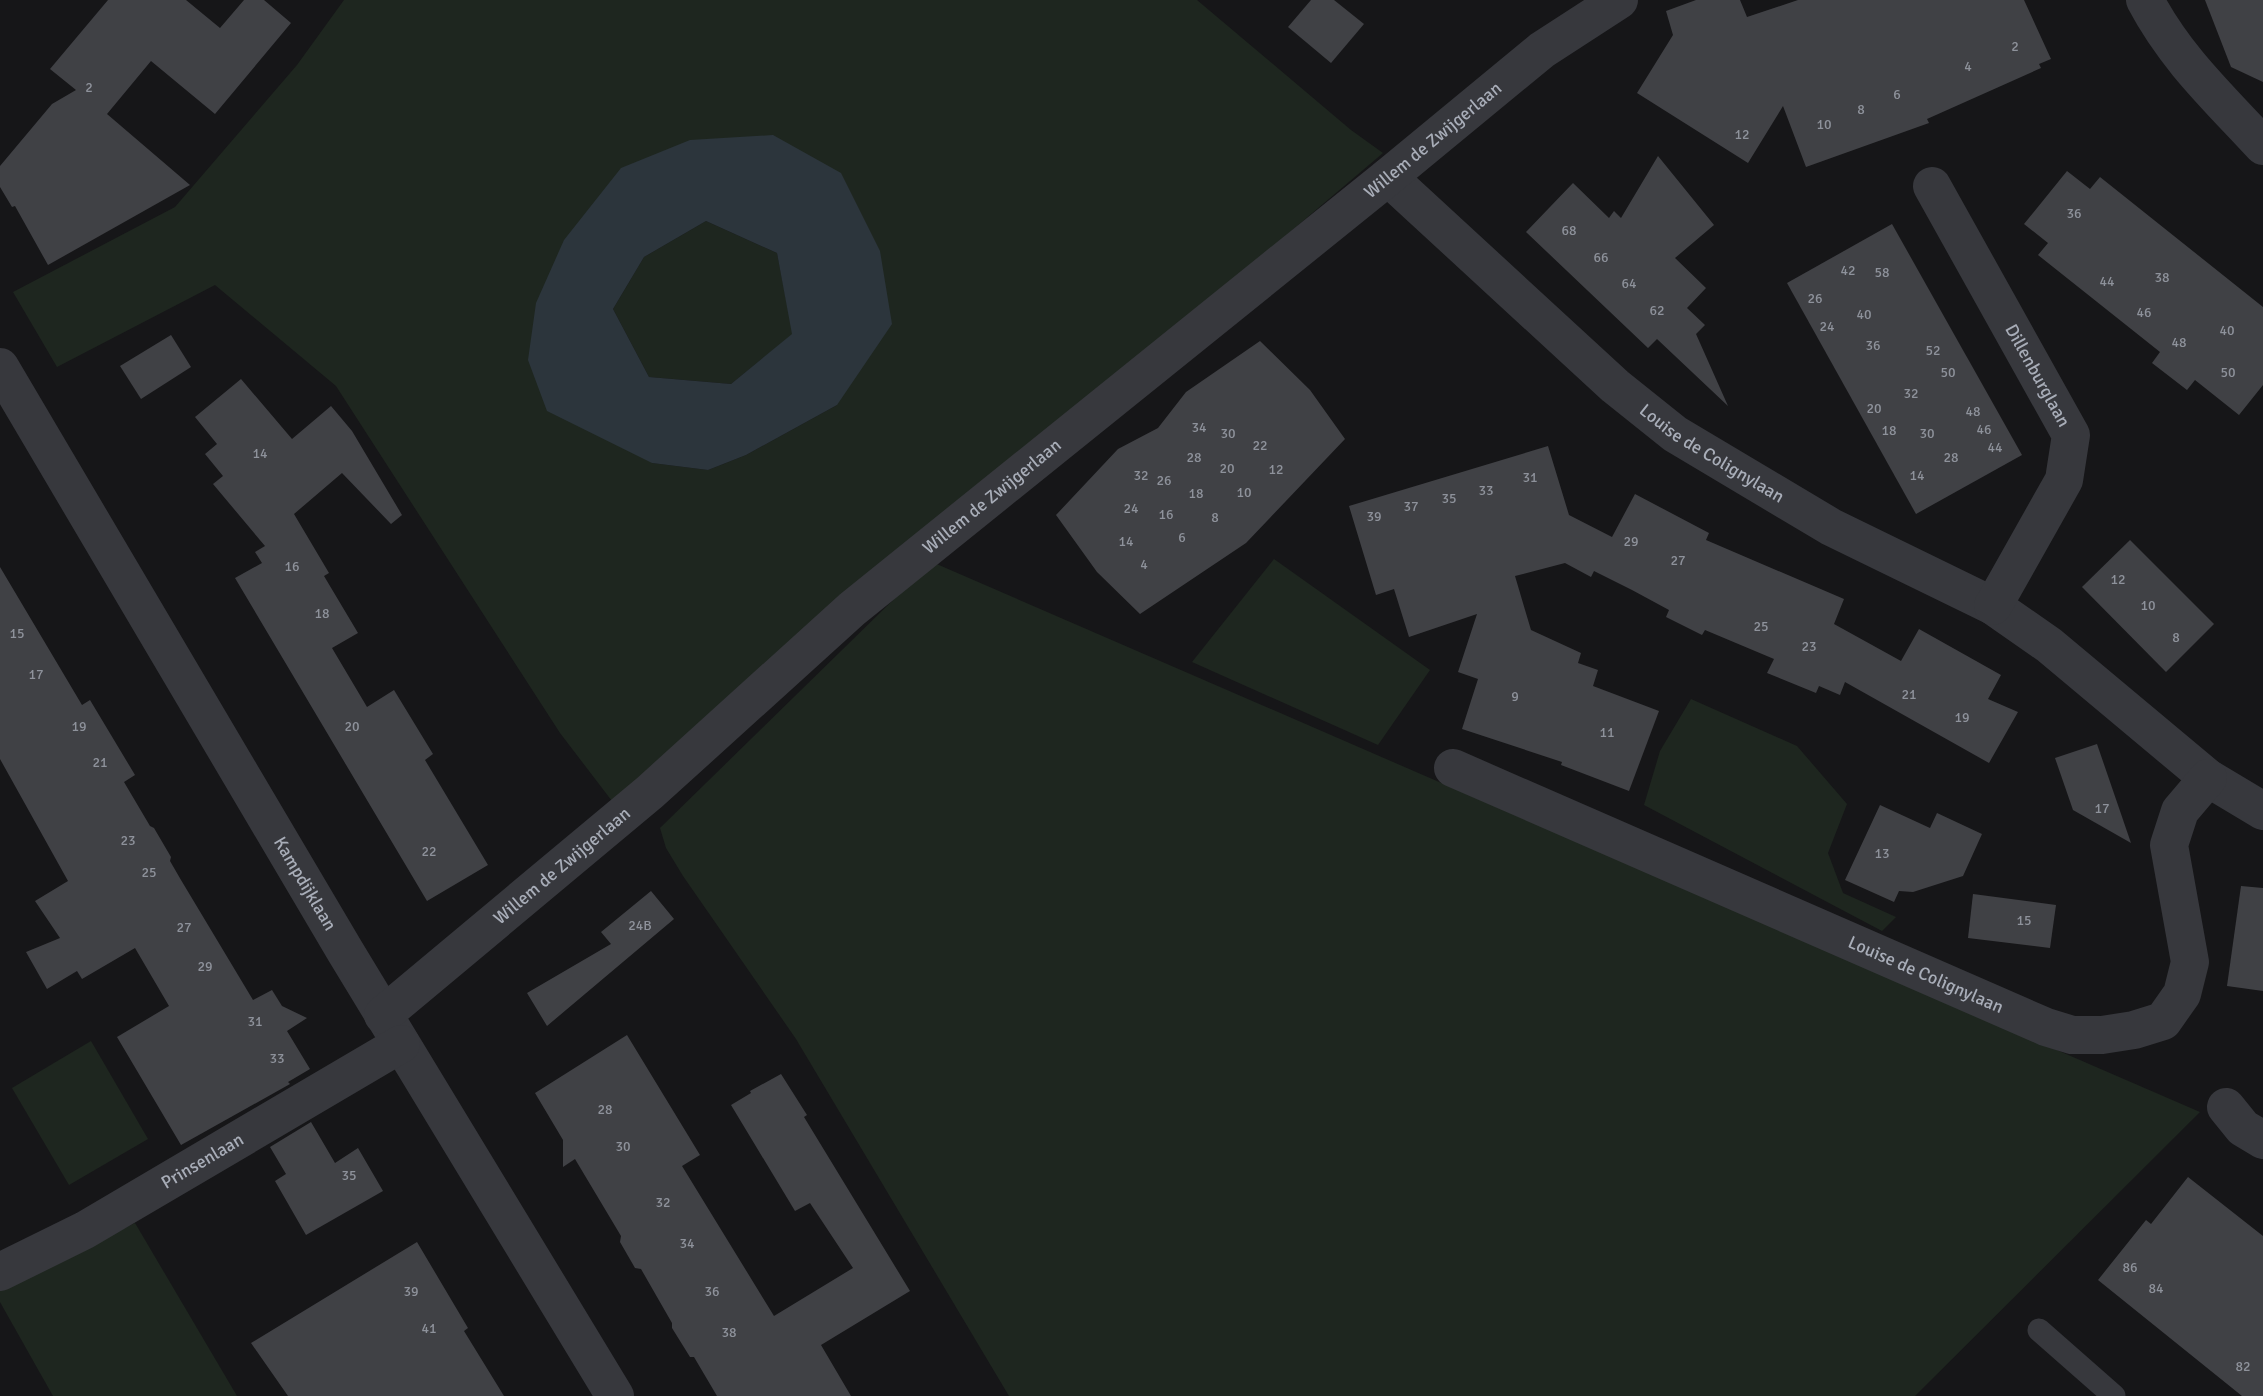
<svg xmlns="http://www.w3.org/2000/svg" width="2263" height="1396" viewBox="0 0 2263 1396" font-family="Signika,sans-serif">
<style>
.green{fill:#1e261f;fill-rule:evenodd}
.water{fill:#2c353c;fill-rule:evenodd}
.building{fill:#404145}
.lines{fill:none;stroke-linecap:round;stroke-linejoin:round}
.lane{stroke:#37383d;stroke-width:23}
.street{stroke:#37383d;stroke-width:38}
.labels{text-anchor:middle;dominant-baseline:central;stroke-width:7;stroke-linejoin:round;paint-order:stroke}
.number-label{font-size:14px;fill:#8e929b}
.street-label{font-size:18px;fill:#a8adb8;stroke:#111113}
</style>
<rect width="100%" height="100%" fill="#161618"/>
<!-- green -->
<g class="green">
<path d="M 344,0 L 1197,0 L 1351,130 L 1383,153 L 615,805 L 560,733 L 336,386 L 215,285 L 57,367 L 13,292 L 175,207 L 297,65 ZM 841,173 L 837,405 L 746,455 L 708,470 L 652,463 L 564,240 Z"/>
<path d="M 706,221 L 777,253 L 793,334 L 731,384 L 649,377 L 613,309 L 644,257 Z"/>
<path d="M 1274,559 L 1430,670 L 1378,745 L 1192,662 Z"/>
<path d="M 932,562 L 2200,1112 L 1915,1396 L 1009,1396 L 796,1039 L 683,876 L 666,848 L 660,828 Z"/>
<path d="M 1691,699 L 1797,746 L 1847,804 L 1828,853 L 1843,893 L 1896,917 L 1882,931 L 1644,805 L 1660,751 Z"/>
<path d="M 91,1041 L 148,1139 L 69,1185 L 12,1088 Z"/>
<path d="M 135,1223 L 237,1396 L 53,1396 L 0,1302 L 0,1290 Z"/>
</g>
<!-- water -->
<path class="water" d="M 773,135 L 841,173 L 880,251 L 892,324 L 837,405 L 746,455 L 708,470 L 652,463 L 547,411 L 528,360 L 536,303 L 564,240 L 621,168 L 690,140 ZM 706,221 L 777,253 L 792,334 L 731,384 L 649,377 L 613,309 L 644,257 Z"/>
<!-- building -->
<g class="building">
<path d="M 108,0 L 186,0 L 220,28 L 244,0 L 264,0 L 291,23 L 215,114 L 151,61 L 107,114 L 190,185 L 48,265 L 15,206 L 12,207 L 0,187 L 0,166 L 52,104 L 76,90 L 50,69 Z"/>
<path d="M 1311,0 L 1334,0 L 1364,24 L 1331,63 L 1288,27 Z"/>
<path d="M 1696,0 L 1740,0 L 1747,17 L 1798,0 L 2024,0 L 2051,59 L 2039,64 L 2041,68 L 1927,119 L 1929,123 L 1806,167 L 1783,106 L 1748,163 L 1637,93 L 1673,35 L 1666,11 Z"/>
<path d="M 2205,0 L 2263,0 L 2263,82 L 2231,67 Z"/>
<path d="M 1658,156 L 1714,225 L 1675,258 L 1706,288 L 1687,308 L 1705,325 L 1696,334 L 1728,406 L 1657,339 L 1648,348 L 1526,232 L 1573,183 L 1609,218 L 1614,211 L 1621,218 Z"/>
<path d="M 2067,171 L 2090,189 L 2100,177 L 2263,307 L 2263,385 L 2239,415 L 2195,380 L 2187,390 L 2152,363 L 2160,352 L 2038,255 L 2048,243 L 2024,224 Z"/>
<path d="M 1892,224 L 2022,455 L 1916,514 L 1787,283 Z"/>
<path d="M 171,335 L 191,367 L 141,399 L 120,366 Z"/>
<path d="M 1260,341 L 1310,390 L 1345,439 L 1246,543 L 1140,614 L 1097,572 L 1056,515 L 1118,449 L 1158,428 L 1186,392 Z"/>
<path d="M 241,379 L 292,439 L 331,406 L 352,431 L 402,515 L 391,524 L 342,473 L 294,514 L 329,573 L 324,576 L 358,633 L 332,648 L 367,707 L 394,690 L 433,754 L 425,760 L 488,865 L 427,901 L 235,578 L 262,563 L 255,552 L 265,546 L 213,484 L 223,476 L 205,454 L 217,444 L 195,417 Z"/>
<path d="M 1548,446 L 1569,515 L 1612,537 L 1635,494 L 1709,533 L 1706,540 L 1844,599 L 1834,624 L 1901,661 L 1919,629 L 2001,675 L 1988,699 L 2018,712 L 1989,763 L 1845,682 L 1840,695 L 1819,686 L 1816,693 L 1767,673 L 1774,659 L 1705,630 L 1702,635 L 1666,617 L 1669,610 L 1632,590 L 1594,571 L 1591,577 L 1565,563 L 1515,576 L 1531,630 L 1581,653 L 1578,663 L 1598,670 L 1593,686 L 1659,711 L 1629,791 L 1561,765 L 1562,762 L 1462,729 L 1478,679 L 1458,672 L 1477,614 L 1409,637 L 1394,589 L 1376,595 L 1349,506 Z"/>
<path d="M 2130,540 L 2214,624 L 2166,672 L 2082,587 Z"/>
<path d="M 0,567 L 82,705 L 90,700 L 135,775 L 124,782 L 150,826 L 154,828 L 171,857 L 170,861 L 181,880 L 253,1000 L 272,990 L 282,1006 L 307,1018 L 287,1031 L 310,1069 L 288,1082 L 290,1084 L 181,1145 L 117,1037 L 169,1006 L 135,948 L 82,979 L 77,971 L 47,989 L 26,952 L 60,938 L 35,901 L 68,881 L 0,759 Z"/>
<path d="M 2097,744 L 2131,843 L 2073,810 L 2055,758 Z"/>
<path d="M 1880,805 L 1930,828 L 1937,813 L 1982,834 L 1963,876 L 1913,892 L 1899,891 L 1894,902 L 1845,880 Z"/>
<path d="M 2241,886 L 2263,888 L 2263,991 L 2227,986 Z"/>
<path d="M 651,891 L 674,919 L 547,1026 L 527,993 L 611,944 L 601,932 Z"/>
<path d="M 1973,894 L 2056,905 L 2050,948 L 1968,938 Z"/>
<path d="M 627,1035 L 700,1155 L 682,1166 L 774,1316 L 853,1268 L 810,1203 L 795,1211 L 731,1105 L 751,1093 L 750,1091 L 781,1074 L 807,1115 L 804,1117 L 910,1291 L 821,1345 L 851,1396 L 717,1396 L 694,1357 L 690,1357 L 672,1328 L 672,1323 L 641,1269 L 635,1268 L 620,1242 L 621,1236 L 575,1159 L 563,1167 L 563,1140 L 535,1093 Z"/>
<path d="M 311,1122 L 335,1163 L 358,1148 L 383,1191 L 306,1235 L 275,1181 L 286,1174 L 270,1147 Z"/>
<path d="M 2188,1177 L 2263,1236 L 2263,1396 L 2242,1396 L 2098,1280 L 2146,1220 L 2151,1224 Z"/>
<path d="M 417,1242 L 468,1328 L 464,1331 L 504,1396 L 288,1396 L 251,1343 Z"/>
</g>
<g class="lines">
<!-- lane -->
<path class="lane" d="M 2039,1330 L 2114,1396"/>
<!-- street -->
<g class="street">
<path d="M 2145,0 C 2176,59 2219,98 2263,146"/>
<path id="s1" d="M 1388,177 L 1615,386 L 1675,434 L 1831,527 L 1993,606 L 2049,645 L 2208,778 L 2263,811"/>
<path id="s2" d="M 1932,186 L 2071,435 L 2064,480 L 1993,606"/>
<path id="s3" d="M 0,367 L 345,951 L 615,1396"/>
<path id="s4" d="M 1453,768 L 2046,1027 L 2072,1035 L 2102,1035 L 2134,1030 L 2163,1021 L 2182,994 L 2190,962 L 2169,845 L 2180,811 L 2208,778"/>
<path id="s5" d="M 383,1015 L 650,792 L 852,609 L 1388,177 L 1542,50 L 1619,0"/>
<path d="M 2226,1107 L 2243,1128 L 2263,1140"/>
<path id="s6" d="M 0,1272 L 85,1230 L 401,1044"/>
</g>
</g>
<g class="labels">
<!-- number labels -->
<g class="number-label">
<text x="2015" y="46">2</text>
<text x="1968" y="66">4</text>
<text x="89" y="87">2</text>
<text x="1897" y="94">6</text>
<text x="1861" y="109">8</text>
<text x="1824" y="124">10</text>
<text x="1742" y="134">12</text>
<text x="2074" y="213">36</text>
<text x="1569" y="230">68</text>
<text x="1601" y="257">66</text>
<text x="1848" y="270">42</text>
<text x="1882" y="272">58</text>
<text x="2162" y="277">38</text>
<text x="2107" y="281">44</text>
<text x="1629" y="283">64</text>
<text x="1815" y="298">26</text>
<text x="1657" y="310">62</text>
<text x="2144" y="312">46</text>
<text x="1864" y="314">40</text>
<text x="1827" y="326">24</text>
<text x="2227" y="330">40</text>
<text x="2179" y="342">48</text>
<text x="1873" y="345">36</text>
<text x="1933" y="350">52</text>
<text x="1948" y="372">50</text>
<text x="2228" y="372">50</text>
<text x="1911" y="393">32</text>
<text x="1874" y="408">20</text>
<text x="1973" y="411">48</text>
<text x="1199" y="427">34</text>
<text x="1984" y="429">46</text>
<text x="1889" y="430">18</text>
<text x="1228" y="433">30</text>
<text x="1927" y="433">30</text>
<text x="1260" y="445">22</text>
<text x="1995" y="447">44</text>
<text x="260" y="453">14</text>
<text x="1194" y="457">28</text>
<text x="1951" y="457">28</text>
<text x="1227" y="468">20</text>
<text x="1276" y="469">12</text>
<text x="1141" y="475">32</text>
<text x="1917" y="475">14</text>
<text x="1530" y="477">31</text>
<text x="1164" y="480">26</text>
<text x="1486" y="490">33</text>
<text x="1244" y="492">10</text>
<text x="1196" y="493">18</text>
<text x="1449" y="498">35</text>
<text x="1411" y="506">37</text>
<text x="1131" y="508">24</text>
<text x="1166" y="514">16</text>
<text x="1374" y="516">39</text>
<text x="1215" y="517">8</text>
<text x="1182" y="537">6</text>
<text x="1126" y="541">14</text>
<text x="1631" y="541">29</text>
<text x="1678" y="560">27</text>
<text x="1144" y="564">4</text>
<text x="292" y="566">16</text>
<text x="2118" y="579">12</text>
<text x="2148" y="605">10</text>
<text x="322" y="613">18</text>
<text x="1761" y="626">25</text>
<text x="17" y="633">15</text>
<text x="2176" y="637">8</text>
<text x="1809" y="646">23</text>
<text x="36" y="674">17</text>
<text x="1909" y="694">21</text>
<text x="1515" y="696">9</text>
<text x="1962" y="717">19</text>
<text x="79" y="726">19</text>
<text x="352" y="726">20</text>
<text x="1607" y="732">11</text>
<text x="100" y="762">21</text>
<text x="2102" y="808">17</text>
<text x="128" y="840">23</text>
<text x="429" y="851">22</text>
<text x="1882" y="853">13</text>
<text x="149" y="872">25</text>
<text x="2024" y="920">15</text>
<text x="640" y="925">24B</text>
<text x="184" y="927">27</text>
<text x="205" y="966">29</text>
<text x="255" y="1021">31</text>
<text x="277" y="1058">33</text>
<text x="605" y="1109">28</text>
<text x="623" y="1146">30</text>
<text x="349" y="1175">35</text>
<text x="663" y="1202">32</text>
<text x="687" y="1243">34</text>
<text x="2130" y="1267">86</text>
<text x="2156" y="1288">84</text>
<text x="411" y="1291">39</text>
<text x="712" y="1291">36</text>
<text x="429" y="1328">41</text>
<text x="729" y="1332">38</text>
<text x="2243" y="1366">82</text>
</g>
<!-- street labels -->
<g class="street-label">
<text stroke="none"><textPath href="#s5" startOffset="1367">Willem de Zwijgerlaan</textPath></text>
<text stroke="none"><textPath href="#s2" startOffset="217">Dillenburglaan</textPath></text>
<text stroke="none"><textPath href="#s1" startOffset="427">Louise de Colignylaan</textPath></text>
<text stroke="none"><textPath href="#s5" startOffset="800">Willem de Zwijgerlaan</textPath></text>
<text stroke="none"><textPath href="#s5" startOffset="233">Willem de Zwijgerlaan</textPath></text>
<text stroke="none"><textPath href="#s3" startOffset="600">Kampdijklaan</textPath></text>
<text stroke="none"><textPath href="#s4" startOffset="516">Louise de Colignylaan</textPath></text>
<text stroke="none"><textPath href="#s6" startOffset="231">Prinsenlaan</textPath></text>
</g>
</g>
</svg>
